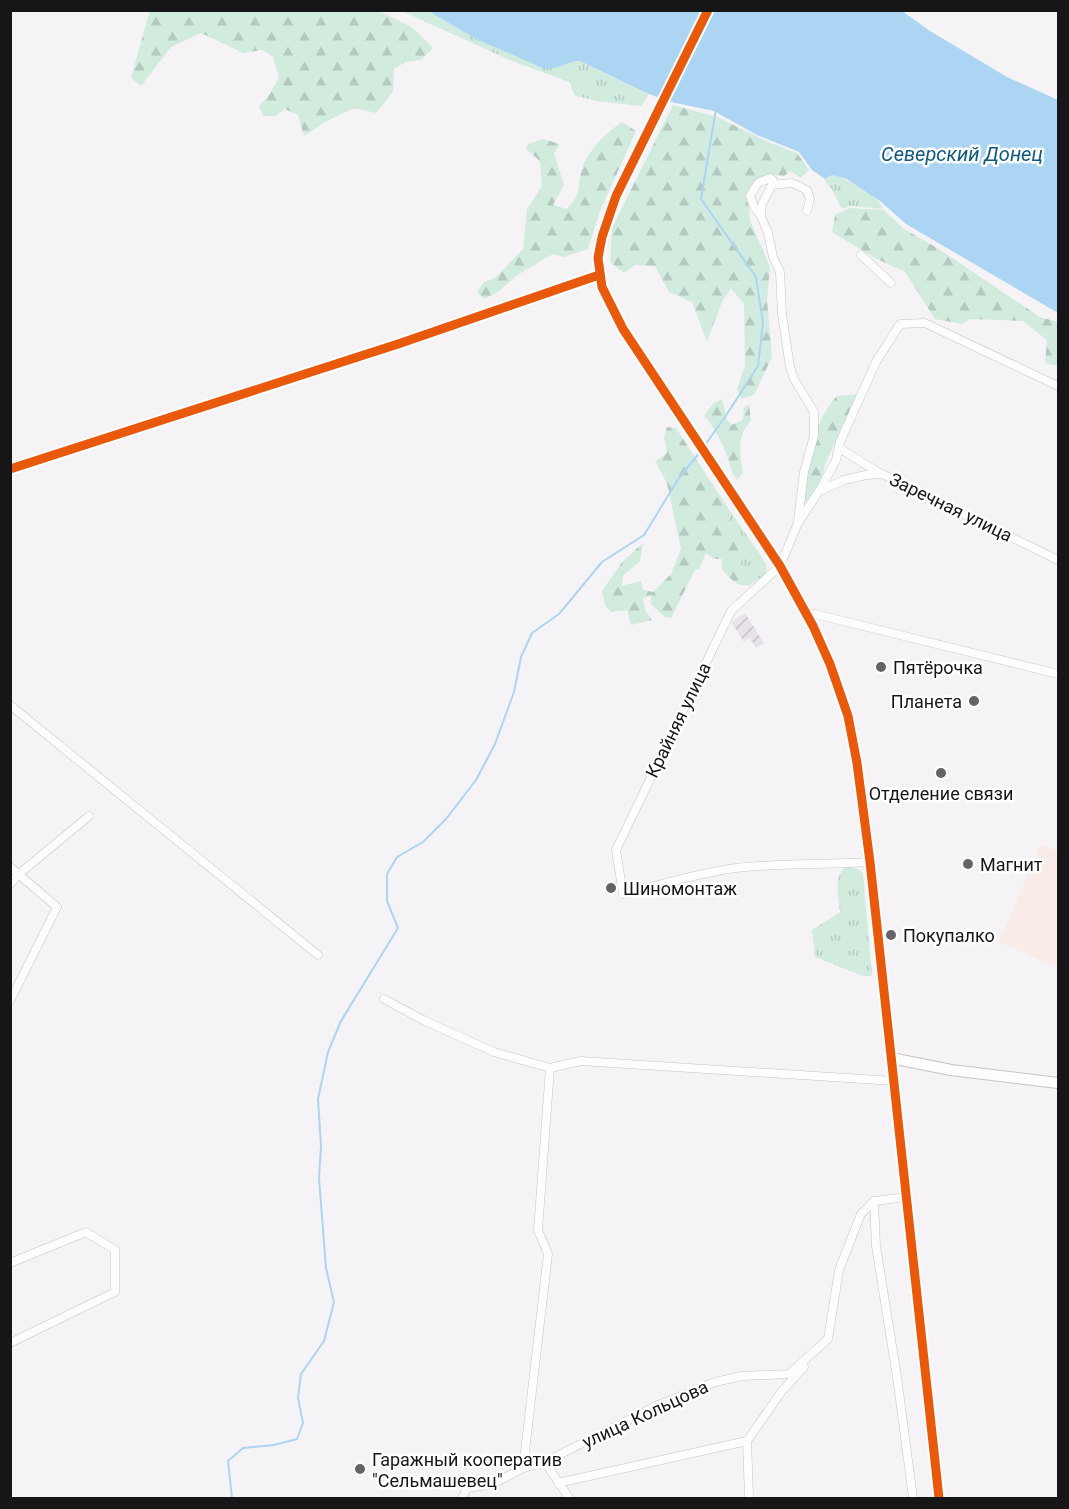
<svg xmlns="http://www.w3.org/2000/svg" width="1069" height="1509" viewBox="0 0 1069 1509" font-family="Roboto,sans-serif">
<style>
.industrial{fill:url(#industrial-furrows)}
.education{fill:#f9ebe7}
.grass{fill:url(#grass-tufts)}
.forest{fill:url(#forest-firs)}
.water{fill:#abd5f3}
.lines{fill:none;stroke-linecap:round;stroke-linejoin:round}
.stream{stroke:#abd5f3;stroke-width:2}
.street-casing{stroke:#c6c4c7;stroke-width:9}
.secondary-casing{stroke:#c6c4c7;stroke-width:12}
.street{stroke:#fefdfe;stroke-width:8}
.secondary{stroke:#fefdfe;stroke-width:10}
.cycleway-casing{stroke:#fff;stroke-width:13}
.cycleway{stroke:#e8590c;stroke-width:9}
.poi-dot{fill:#646365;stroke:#fff;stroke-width:2}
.labels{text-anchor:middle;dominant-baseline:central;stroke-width:5;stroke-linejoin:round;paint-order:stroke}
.street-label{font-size:18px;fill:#161517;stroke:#fff}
.poi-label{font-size:18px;fill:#161517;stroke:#fff;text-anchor:start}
.water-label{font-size:20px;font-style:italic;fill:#115981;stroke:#fff}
</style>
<defs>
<pattern id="industrial-furrows" width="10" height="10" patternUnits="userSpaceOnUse" patternTransform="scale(1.5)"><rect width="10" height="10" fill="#e8e2ea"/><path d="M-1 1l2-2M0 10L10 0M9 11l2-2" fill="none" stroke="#c6c1c8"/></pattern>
<pattern id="grass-tufts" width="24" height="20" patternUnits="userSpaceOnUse" patternTransform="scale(1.5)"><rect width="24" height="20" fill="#d2ebdf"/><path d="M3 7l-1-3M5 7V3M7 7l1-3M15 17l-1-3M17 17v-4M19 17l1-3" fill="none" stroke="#b4c9bf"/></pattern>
<pattern id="forest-firs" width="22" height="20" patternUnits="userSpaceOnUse" patternTransform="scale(1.5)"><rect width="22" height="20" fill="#d2ebdf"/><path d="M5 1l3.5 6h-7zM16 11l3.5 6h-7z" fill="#b4c9bf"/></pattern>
</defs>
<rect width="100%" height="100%" fill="#f5f3f6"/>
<!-- industrial -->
<path class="industrial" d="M 745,613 L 764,643 L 756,648 L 750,638 L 744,642 L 731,622 Z"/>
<!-- education -->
<path class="education" d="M 1041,844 L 1058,851 L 1058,968 L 999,942 Z"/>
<!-- grass -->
<g class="grass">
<path d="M 402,11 L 428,11 L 476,39 L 526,59 L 580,61 L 649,94 L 641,106 L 596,101 L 574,95 L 570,82 L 514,62 Z"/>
<path d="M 832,175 C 848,179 877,193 883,209 L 850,206 L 842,209 C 838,203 836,197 833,191 C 830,185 826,186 825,179 Z"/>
<path d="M 728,508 L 767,565 L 766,574 L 750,585 L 741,564 L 739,541 L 727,515 Z"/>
<path d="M 845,867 C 853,867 858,867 863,874 L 872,976 L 863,976 L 815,957 L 812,930 L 840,912 C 839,898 833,878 845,867 Z"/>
</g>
<!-- forest -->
<g class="forest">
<path d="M 150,10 L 379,11 L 413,28 L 433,48 L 421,60 L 405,62 L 394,69 L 393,92 L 376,113 L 354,108 L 325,122 L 304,136 L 298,115 L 285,109 L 275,116 L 263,116 L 259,106 L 269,95 L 279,78 L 273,57 L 262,50 L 243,53 L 201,33 L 171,47 L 141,86 L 131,78 Z"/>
<path d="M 673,105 L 717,117 L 771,143 L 797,153 L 809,170 L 801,178 L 790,171 L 784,176 L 768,174 L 747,192 L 750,220 L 770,267 L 767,300 L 772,357 L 754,395 L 741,399 L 737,389 L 745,366 L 744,304 L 731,288 L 722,302 L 707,342 L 692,302 L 669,292 L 655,266 L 635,265 L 624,273 L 610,262 L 612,228 Z"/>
<path d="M 622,122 L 636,131 L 600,211 L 588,249 L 564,257 L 553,254 L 519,274 L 498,292 L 484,299 L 477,292 L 483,283 L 496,277 L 523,249 L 527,209 L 542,186 L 540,161 L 526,149 L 528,144 L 543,139 L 560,144 L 554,154 L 564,185 L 553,205 L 567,209 C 583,192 576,189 582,169 C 588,150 606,133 622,122 Z"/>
<path d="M 850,208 L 884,210 L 904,229 L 939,249 L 1040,317 L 1058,322 L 1058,366 L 1045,363 L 1047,340 L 1023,321 L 970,319 L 962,324 L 935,319 L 905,272 L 875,258 L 832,232 L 835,215 Z"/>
<path d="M 858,394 L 825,464 C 824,478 814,495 803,504 C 807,468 811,423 837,396 Z"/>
<path d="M 722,399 L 727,419 L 731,425 L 743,420 L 744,408 L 749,404 L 751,421 C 736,436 740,454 743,473 L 737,480 C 730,471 730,463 726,453 C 722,442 712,423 704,416 L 713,404 Z"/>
<path d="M 667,427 L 676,428 L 728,508 L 727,515 L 739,541 L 741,564 L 750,585 C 737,588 730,578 722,570 L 722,559 L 714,559 L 706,553 L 699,569 L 695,570 L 671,618 L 665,617 L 651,604 L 651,595 L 643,599 L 645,610 L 652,620 L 631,625 L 627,610 L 611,612 L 605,605 L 602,591 L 622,562 L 643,543 L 640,561 L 623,576 L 622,586 L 641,581 L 643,590 L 653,592 L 671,574 L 681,549 L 667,483 L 655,461 L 667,453 L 664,437 Z"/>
</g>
<!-- water -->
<path class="water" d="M 428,11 L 902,11 L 930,31 L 1007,77 L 1058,100 L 1058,313 L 906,224 L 880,201 L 847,179 L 832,175 L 825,179 L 812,170 L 799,152 L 757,135 L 714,111 L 671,102 L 649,94 L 580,61 C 564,61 560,71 543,68 L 476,39 Z"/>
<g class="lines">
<!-- stream -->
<g class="stream">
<path d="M 705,445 L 727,414 L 758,366 L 763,323 L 756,277 L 701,199 L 716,109"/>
<path d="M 232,1498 L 228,1461 L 243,1448 L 274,1445 L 297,1439 L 303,1423 L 298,1398 L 301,1374 L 324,1341 L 334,1302 L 326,1268 L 319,1178 L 321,1146 L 318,1099 L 328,1052 L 341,1021 L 398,928 L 387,901 L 387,874 L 397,857 L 423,842 L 446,819 L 476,780 L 495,744 L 514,692 L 521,657 L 532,633 L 559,614 L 602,562 L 644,535 L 679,478 L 700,452"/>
</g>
<!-- street casing -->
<g class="street-casing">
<g id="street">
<path d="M 772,185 L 792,183 L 807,190 L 810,199 L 807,211"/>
<path d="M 761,216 L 754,207 L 750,196 L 758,183 L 770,178 L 773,180 L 772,185 L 762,204 L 761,216 L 768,233 L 773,257 L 780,272 L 782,314 L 790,367 L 794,379 L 814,412 L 814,436 L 804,472 L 798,521"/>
<path d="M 861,255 L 891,283"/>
<path d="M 599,275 L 598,258 L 607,218 L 708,10"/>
<path d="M 839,448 L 881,474"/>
<path d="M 820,490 L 836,460 L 840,442 L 876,362 L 900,324 L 925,323 L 1058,386"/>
<path d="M 808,615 L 815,614 L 1058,674"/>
<path d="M 10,705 L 318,955"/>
<path d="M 870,862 C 825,865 780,863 736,868 C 697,873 661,885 623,894 L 616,850 L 731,611 L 780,566 L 798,523 L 819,491 L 844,480 L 866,475 L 882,474 L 1058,560"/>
<path d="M 10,867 L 57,907 L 10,1001"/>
<path d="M 10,884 L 19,874 L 89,816"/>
<path d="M 384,999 L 425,1021 L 494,1052 L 550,1068 L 581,1061 L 894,1081"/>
<path d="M 874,1201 L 876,1246 L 897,1377 L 913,1498"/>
<path d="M 10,1263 L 86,1232 L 115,1250 L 115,1292 L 10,1343"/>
<path d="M 747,1441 L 749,1498"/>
<path d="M 545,1462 L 569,1498"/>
<path d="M 523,1468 L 548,1254 L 538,1230 L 550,1068"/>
<path d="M 558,1483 L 747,1441 L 782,1391 L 804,1367"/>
<path d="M 462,1498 L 467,1488 L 493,1484 L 523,1468 L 545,1462 L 656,1406 L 715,1382 L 742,1376 L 789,1374 L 828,1339 L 839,1270 L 861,1214 L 874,1201 L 907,1197"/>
</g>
</g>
<!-- secondary casing -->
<g class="secondary-casing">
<g id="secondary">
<path d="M 10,469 L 398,344 L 599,275 L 602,287 L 623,329 L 780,566 L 813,626 L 830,664 L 848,716 L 857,763 L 870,862 L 939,1498"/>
<path d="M 891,1058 L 951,1070 L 1058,1083"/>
</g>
</g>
<!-- street -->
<use href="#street" class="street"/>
<!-- secondary -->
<use href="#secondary" class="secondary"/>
<!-- cycleway casing -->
<g class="cycleway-casing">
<g id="cycleway">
<path d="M 708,10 L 616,196 L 602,237 L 598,258 L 602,287 L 623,329 L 780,566 L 813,626 L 830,664 L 848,716 L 857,763 L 870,862 L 939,1498"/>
<path d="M 10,469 L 398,344 L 599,275"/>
</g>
</g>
<!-- cycleway -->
<use href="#cycleway" class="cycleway"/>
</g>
<!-- markers -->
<g class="poi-dot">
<circle cx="881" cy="667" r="6"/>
<circle cx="974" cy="701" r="6"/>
<circle cx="941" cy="773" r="6"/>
<circle cx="968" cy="864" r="6"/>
<circle cx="611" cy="888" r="6"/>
<circle cx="891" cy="935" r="6"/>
<circle cx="360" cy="1469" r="6"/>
</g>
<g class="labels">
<!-- street labels -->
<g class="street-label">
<text transform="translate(951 507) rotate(26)">Заречная улица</text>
<text transform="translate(678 720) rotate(-64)">Крайняя улица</text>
<text transform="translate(645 1414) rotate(-25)">улица Кольцова</text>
</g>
<!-- poi labels -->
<g class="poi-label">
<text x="893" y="667">Пятёрочка</text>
<text x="962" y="701" text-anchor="end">Планета</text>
<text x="941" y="793" text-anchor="middle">Отделение связи</text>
<text x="980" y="864">Магнит</text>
<text x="623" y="888">Шиномонтаж</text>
<text x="903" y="935">Покупалко</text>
<text x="372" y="1459">Гаражный кооператив<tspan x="372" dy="21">"Сельмашевец"</tspan></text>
</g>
<!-- water labels -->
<g class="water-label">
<text x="962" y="154">Северский Донец</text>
</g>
</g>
<!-- border -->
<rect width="1069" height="1509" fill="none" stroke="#161517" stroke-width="24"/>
</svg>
